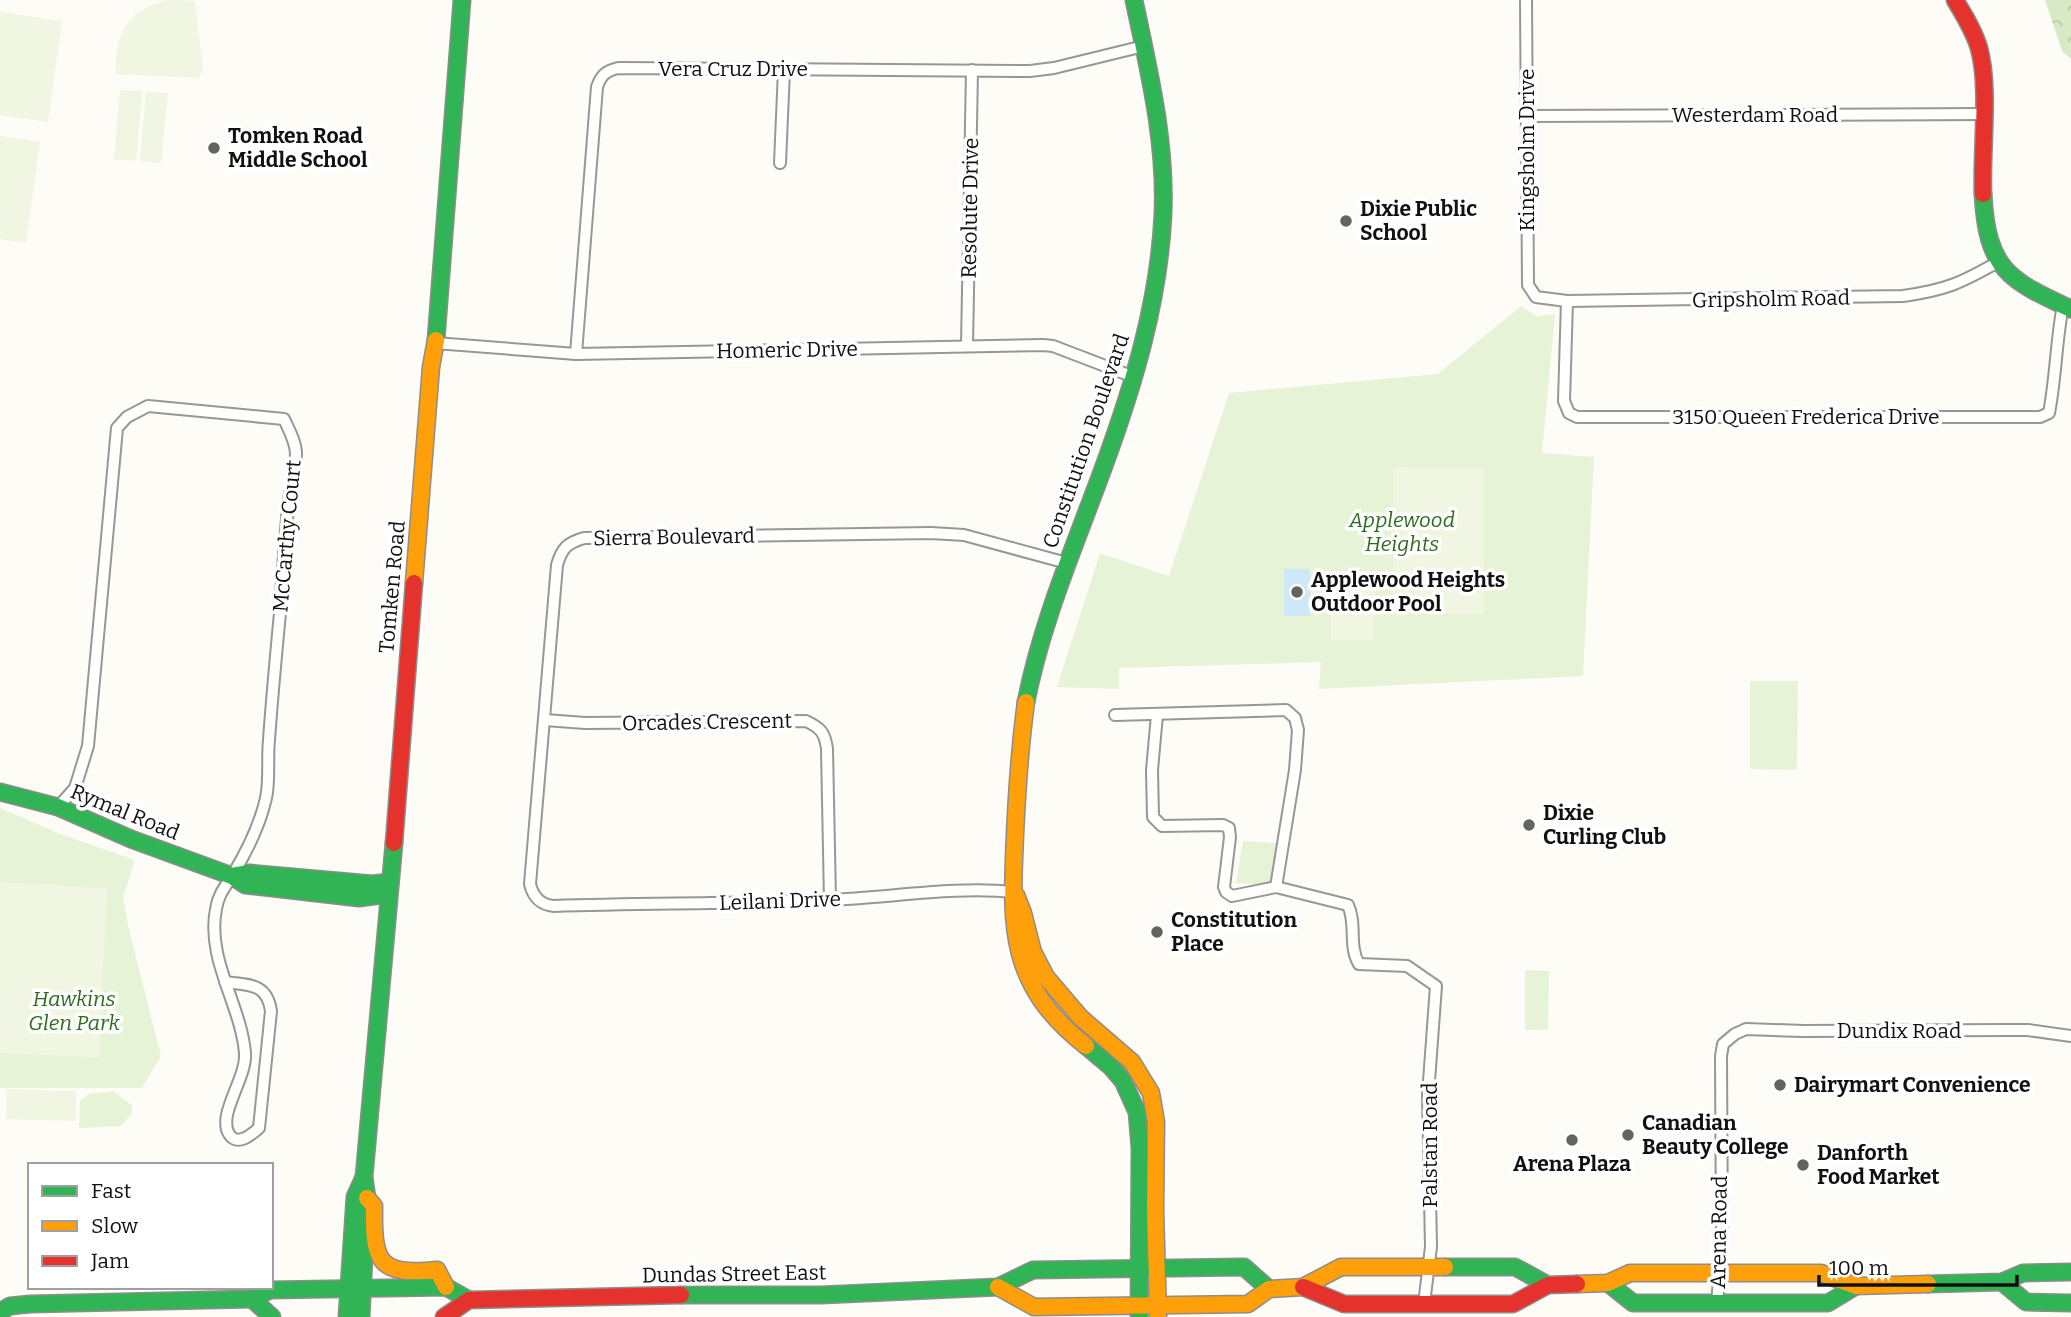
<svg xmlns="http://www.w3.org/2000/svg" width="2071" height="1317" viewBox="0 0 2071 1317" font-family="Bitter,serif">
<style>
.forest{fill:url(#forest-crowns)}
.park{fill:#e7f3d7}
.pitch{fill:#f0f6e1}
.water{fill:#cde8f7}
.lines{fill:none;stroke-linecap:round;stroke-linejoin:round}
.street-casing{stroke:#979795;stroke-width:14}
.fast-casing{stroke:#8e8d8b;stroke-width:19}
.slow-casing{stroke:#8e8d8b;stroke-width:19}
.jam-casing{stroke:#8e8d8b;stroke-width:19}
.street{stroke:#fffffe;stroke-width:10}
.fast{stroke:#30b455;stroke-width:16}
.slow{stroke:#ff9f0a;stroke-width:16}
.jam{stroke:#e5322d;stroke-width:16}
.poi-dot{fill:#646362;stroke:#fff;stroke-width:2.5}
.labels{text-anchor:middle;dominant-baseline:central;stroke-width:7;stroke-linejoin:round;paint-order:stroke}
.street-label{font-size:21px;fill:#111;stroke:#fff}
.poi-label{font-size:21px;font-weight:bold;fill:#111;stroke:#fff;text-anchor:start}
.park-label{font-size:21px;font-style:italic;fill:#2f6b1f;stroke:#fff}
</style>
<defs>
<pattern id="forest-crowns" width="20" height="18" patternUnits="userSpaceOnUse" patternTransform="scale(1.75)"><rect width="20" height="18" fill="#d8eac5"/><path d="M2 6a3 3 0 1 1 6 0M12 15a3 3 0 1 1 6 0" fill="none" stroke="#b8c8a8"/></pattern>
</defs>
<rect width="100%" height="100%" fill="#fdfcf7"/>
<!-- forest -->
<path class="forest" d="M 2045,0 L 2071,0 L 2071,59 L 2062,51 Z"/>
<!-- park -->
<g class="park">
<path d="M 1521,306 L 1536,316 L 1555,314 L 1542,453 L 1594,457 L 1583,676 L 1319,689 L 1321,662 L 1119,668 L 1119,689 L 1057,687 L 1100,553 L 1169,576 L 1229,393 L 1438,374 Z"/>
<path d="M 1750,681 L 1798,681 L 1797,770 L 1750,769 Z"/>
<path d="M 0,808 L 60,834 L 135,860 L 123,897 L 130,934 L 161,1056 L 142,1088 L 0,1088 Z"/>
<path d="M 1243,841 L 1276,843 L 1273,885 L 1236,883 Z"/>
<path d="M 1525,970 L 1549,971 L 1548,1030 L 1525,1030 Z"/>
<path d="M 113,1091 L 132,1105 L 132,1113 L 121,1126 L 79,1128 L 80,1101 L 89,1094 Z"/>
</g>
<!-- pitch -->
<g class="pitch">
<path d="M 167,0 L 195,1 L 203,70 L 199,78 L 116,74 C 114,36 127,9 167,0 Z"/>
<path d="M 0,12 L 62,21 L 48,122 L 0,115 Z"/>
<path d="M 120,90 L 142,91 L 136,161 L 114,159 Z"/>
<path d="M 146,92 L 168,93 L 161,163 L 140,161 Z"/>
<path d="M 0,136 L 40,142 L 26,243 L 0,239 Z"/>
<path d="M 1393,467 L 1484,468 L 1484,614 L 1393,613 Z"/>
<path d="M 1331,581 L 1375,583 L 1374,640 L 1331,640 Z"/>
<path d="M 0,882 L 107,888 L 99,1058 L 0,1053 Z"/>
<path d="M 7,1089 L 76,1091 L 76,1121 L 6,1119 Z"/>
</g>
<!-- water -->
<rect class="water" x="1284" y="569" width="26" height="47"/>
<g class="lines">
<!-- street casing -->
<g class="street-casing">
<g id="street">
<path d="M 1526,0 L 1528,285 L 1536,297 L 1567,301 L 1903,296 C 1946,290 1961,283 1998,262"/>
<path d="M 1527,116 L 1984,114"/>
<path d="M 780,163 L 784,70"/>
<path d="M 1567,301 L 1564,401 L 1569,413 L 1577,417 L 2040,417 L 2049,413 C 2056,377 2056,341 2063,305"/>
<path d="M 435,343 L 576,354 L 1043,345 L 1053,346 L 1134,377"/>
<path d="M 967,346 L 972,70"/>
<path d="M 576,354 L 597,87 C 601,75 606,71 618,68 L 1030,71 L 1054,68 L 1144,46"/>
<path d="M 1115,715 L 1286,710 L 1295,718 L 1298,730 L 1295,770 L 1276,887"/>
<path d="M 1157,715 L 1152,770 L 1153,817 L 1162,826 L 1223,825 L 1229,828 L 1230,837 L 1224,887 L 1226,892 L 1232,896 L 1276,887 L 1348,905 C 1357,924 1348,946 1359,964 L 1407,966 L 1436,986 L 1428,1095 L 1431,1247 L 1424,1304"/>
<path d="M 545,720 L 585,723 L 806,721 C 821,728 825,733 827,749 L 830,900"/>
<path d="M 58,807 L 75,788 L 88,746 L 117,428 L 127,417 L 148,406 L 284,419 C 289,430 296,442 296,454 C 296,471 290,490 288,507 C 285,542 282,577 280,613 C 276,655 272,697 269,740 C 267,759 270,780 266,798 C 260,825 246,853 232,876 C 225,887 218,895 216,909 C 206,959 241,1005 245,1053 C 247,1078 217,1114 229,1134 C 237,1147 251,1135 259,1128 L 271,1011 C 267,983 249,985 225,982"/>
<path d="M 1014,892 C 952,886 890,898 827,900 C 736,904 645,903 554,906 C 541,905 533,897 530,884 L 557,565 C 562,548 567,543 584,538 L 931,533 L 964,535 L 1067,563"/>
<path d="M 1717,1303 L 1722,1246 L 1721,1056 L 1723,1044 L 1735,1034 L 1746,1029 L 1803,1031 L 2005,1030 L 2028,1030 L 2071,1036"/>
</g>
</g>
<!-- fast casing -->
<g class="fast-casing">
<g id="fast">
<path d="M 1983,194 C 1987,269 2008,280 2071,309"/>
<path d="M 436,340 L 462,0"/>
<path d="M 1026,702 C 1042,620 1076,543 1104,466 C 1134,384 1159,301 1163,214 C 1166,140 1149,72 1134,0"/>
<path d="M 0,792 L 58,807 L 131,839 L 232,876 L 245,885 L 359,898 L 388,894"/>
<path d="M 232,876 L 249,873 L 372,884 L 390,882"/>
<path d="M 1086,1046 L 1111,1067 L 1123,1081 L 1137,1112 L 1140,1148 L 1139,1317"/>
<path d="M 1445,1267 L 1515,1267 L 1548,1285"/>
<path d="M 2002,1282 L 2026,1302 L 2071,1303"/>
<path d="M 1608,1283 L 1633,1303 L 1828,1303 L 1856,1286"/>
<path d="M 1928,1284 L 2002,1282 L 2023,1273 L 2071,1272"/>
<path d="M 681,1295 L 821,1295 L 998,1287 L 1033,1270 L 1244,1267 L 1269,1289"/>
<path d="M 252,1299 L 272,1317"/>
<path d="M 0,1312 L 10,1306 L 30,1304 L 252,1299 L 270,1290 L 446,1287 L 469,1300"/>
<path d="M 347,1317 L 355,1197 L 364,1177"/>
<path d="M 361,1317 L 367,1198 L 364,1177 L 394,843"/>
</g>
</g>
<!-- slow casing -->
<g class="slow-casing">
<g id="slow">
<path d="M 414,583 L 431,367 L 436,340"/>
<path d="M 1026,702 C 1020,746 1017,790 1015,835 C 1011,926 1007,984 1086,1046"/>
<path d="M 1016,895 L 1023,913 L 1033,952 L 1046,977 L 1080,1017 L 1132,1062 L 1151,1093 L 1156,1122 L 1155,1209 L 1158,1317"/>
<path d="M 367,1198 L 374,1206 C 373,1262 378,1276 437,1270 L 446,1287"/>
<path d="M 1577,1284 L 1608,1283 L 1630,1273 L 1821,1273 L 1856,1286 L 1928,1284"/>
<path d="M 998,1287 L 1034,1307 L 1248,1304 L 1269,1289 L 1303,1287 L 1341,1267 L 1445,1267"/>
</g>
</g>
<!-- jam casing -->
<g class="jam-casing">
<g id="jam">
<path d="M 1955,0 C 1964,15 1974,31 1979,48 C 1990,87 1981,152 1983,194"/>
<path d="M 394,843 L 414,583"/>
<path d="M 1303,1287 L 1344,1304 L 1513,1304 L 1548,1285 L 1577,1284"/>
<path d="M 444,1317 L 469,1300 L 681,1295"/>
</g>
</g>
<!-- street -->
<use href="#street" class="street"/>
<!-- fast -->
<use href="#fast" class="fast"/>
<!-- slow -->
<use href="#slow" class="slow"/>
<!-- jam -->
<use href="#jam" class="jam"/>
</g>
<!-- markers -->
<g class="poi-dot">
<circle cx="214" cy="148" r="7"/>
<circle cx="1346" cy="221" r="7"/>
<circle cx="1297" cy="592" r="7"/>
<circle cx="1529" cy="825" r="7"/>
<circle cx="1157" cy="932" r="7"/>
<circle cx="1780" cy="1085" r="7"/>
<circle cx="1628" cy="1135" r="7"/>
<circle cx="1572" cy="1140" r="7"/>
<circle cx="1803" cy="1165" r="7"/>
</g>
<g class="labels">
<!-- street labels -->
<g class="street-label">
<text x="733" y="69">Vera Cruz Drive</text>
<text x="1755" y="115">Westerdam Road</text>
<text transform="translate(1527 150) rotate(-90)">Kingsholm Drive</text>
<text transform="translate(970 208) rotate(-89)">Resolute Drive</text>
<text transform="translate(1771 299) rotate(-1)">Gripsholm Road</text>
<text transform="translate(787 350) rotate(-1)">Homeric Drive</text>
<text x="1806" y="417">3150 Queen Frederica Drive</text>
<text transform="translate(1086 441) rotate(-71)">Constitution Boulevard</text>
<text transform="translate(287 536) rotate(-85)">McCarthy Court</text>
<text transform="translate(674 537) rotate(-1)">Sierra Boulevard</text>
<text transform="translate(392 587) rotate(-85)">Tomken Road</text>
<text transform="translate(707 722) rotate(-1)">Orcades Crescent</text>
<text transform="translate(125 812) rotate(22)">Rymal Road</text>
<text transform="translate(780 901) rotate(-2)">Leilani Drive</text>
<text x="1899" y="1031">Dundix Road</text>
<text transform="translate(1430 1145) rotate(-90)">Palstan Road</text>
<text transform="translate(1719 1232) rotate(-89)">Arena Road</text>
<text transform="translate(734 1274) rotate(-1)">Dundas Street East</text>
</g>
<!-- poi labels -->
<g class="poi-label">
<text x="228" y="136">Tomken Road<tspan x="228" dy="24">Middle School</tspan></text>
<text x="1360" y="209">Dixie Public<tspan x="1360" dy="24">School</tspan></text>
<text x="1311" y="580">Applewood Heights<tspan x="1311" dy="24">Outdoor Pool</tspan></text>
<text x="1543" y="813">Dixie<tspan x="1543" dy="24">Curling Club</tspan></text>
<text x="1171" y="920">Constitution<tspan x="1171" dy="24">Place</tspan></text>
<text x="1794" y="1085">Dairymart Convenience</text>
<text x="1642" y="1123">Canadian<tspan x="1642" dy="24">Beauty College</tspan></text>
<text x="1817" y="1153">Danforth<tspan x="1817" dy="24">Food Market</tspan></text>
<text x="1572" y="1164" text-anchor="middle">Arena Plaza</text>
</g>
<!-- park labels -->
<g class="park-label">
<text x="1402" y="520">Applewood<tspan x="1402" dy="24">Heights</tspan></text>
<text x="74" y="999">Hawkins<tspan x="74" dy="24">Glen Park</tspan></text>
</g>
</g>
<!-- legend -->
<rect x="28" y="1163" width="245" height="126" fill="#ffffff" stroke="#a0a0a0" stroke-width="2"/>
<rect x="42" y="1186" width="35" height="10" fill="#30b455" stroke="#a0a0a0" stroke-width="2"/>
<text x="91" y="1198" font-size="21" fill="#111111">Fast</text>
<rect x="42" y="1221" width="35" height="10" fill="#ff9f0a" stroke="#a0a0a0" stroke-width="2"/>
<text x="91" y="1233" font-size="21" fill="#111111">Slow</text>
<rect x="42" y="1256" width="35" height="10" fill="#e5322d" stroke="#a0a0a0" stroke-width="2"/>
<text x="91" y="1268" font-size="21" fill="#111111">Jam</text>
<!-- scale -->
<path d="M1819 1275v10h198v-10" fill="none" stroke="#111111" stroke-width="3.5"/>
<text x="1829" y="1275" font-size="21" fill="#111111" stroke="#ffffff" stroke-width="5" paint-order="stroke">100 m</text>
</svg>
